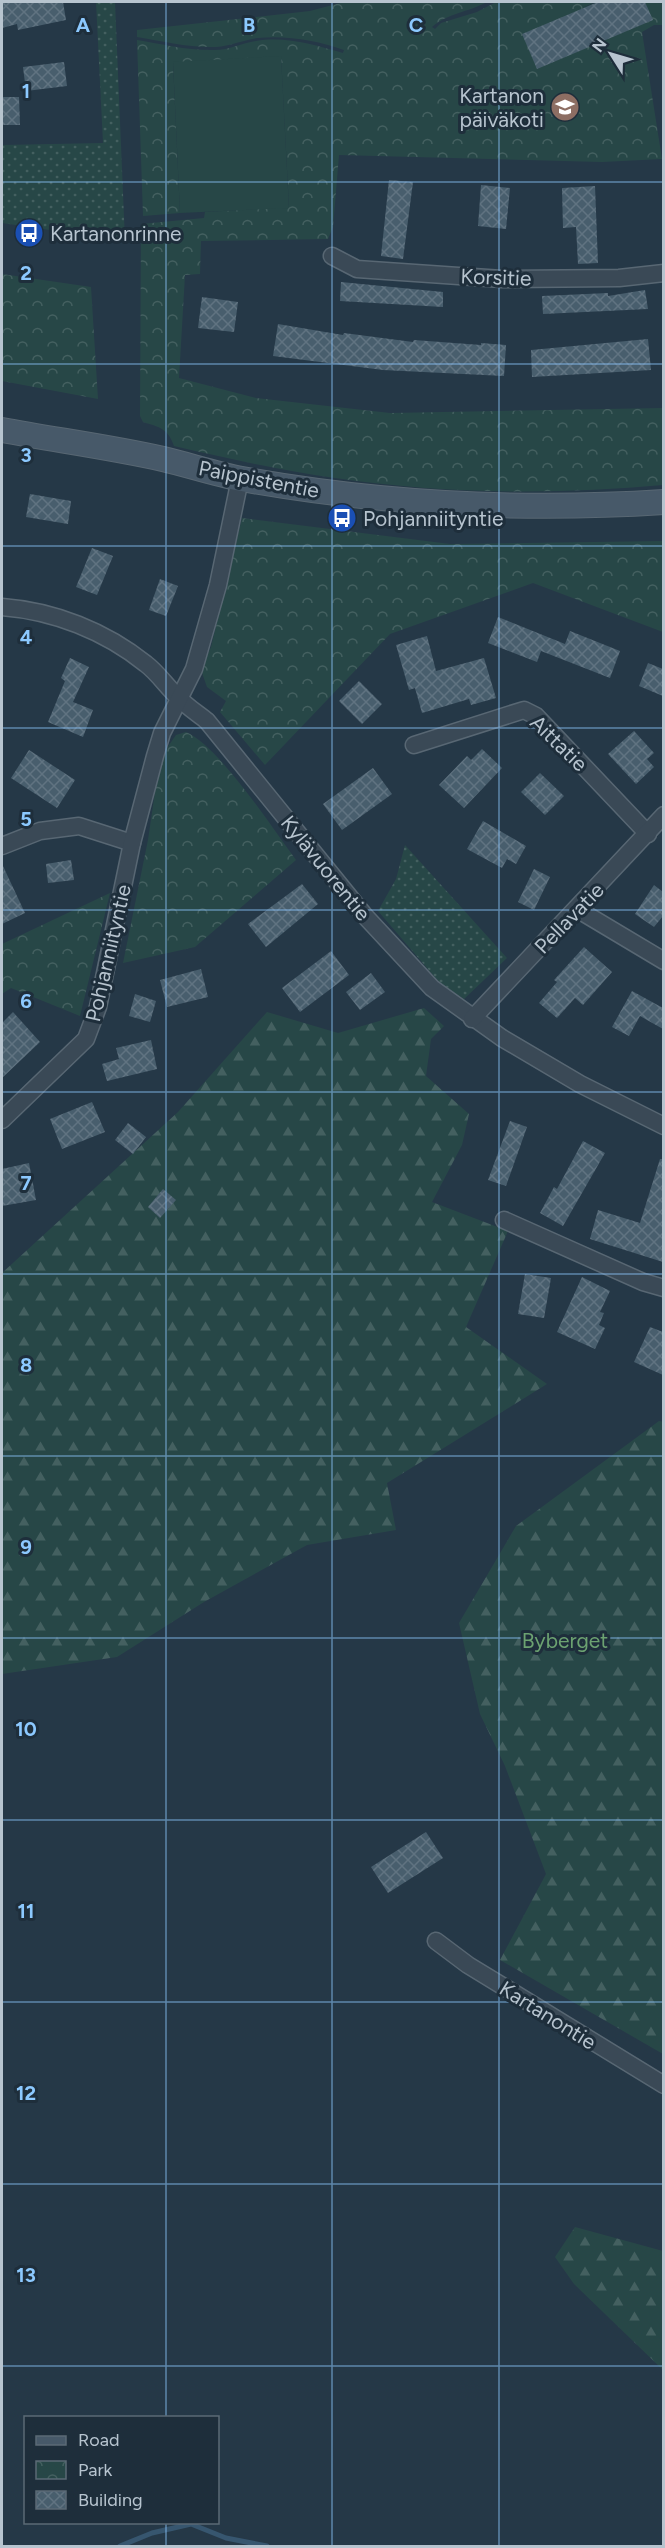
<svg xmlns="http://www.w3.org/2000/svg" width="665" height="2548" viewBox="0 0 665 2548" font-family="Figtree,sans-serif">
<style>
.grass{fill:url(#grass-dots)}
.forest{fill:url(#forest-firs)}
.park{fill:url(#park-crowns)}
.garden{fill:#274747}
.lines{fill:none;stroke-linecap:round;stroke-linejoin:round}
.stream{stroke:#37566f;stroke-width:5}
.building{fill:url(#building-cross-hatch)}
.street-casing{stroke:#586773;stroke-width:19}
.secondary-casing{stroke:#586773;stroke-width:26}
.street{stroke:#3a4956;stroke-width:16}
.secondary{stroke:#475969;stroke-width:24}
.grid{fill:none;stroke:#8cc9ff;stroke-width:1.5;stroke-opacity:0.55}
.labels{text-anchor:middle;dominant-baseline:central;stroke-width:6;stroke-linejoin:round;paint-order:stroke}
.poi-label{font-size:21px;fill:#b7c4cf;stroke:#1e2e3b;text-anchor:start}
.street-label{font-size:21px;fill:#b7c4cf;stroke:#1e2e3b}
.park-label{font-size:21px;fill:#6ca271;stroke:#1e2e3b}
.grid-label{font-size:20px;text-anchor:middle;font-weight:bold;fill:#8cc9ff;stroke:#1e2e3b;stroke-width:6;stroke-linejoin:round;paint-order:stroke}
</style>
<defs>
<pattern id="grass-dots" width="8" height="8" patternUnits="userSpaceOnUse" patternTransform="scale(1.5)"><rect width="8" height="8" fill="#274747"/><path d="M2 2h.1M6 6h.1" fill="none" stroke="#446060" stroke-width="1.8" stroke-linecap="round"/></pattern>
<pattern id="forest-firs" width="22" height="20" patternUnits="userSpaceOnUse" patternTransform="scale(1.5)"><rect width="22" height="20" fill="#274747"/><path d="M5 1l3.5 6h-7zM16 11l3.5 6h-7z" fill="#446060"/></pattern>
<pattern id="park-crowns" width="20" height="18" patternUnits="userSpaceOnUse" patternTransform="scale(1.5)"><rect width="20" height="18" fill="#274747"/><path d="M2 6a3 3 0 1 1 6 0M12 15a3 3 0 1 1 6 0" fill="none" stroke="#446060"/></pattern>
<pattern id="building-cross-hatch" width="8" height="8" patternUnits="userSpaceOnUse" patternTransform="scale(1.5)"><rect width="8" height="8" fill="#485e6d"/><path d="M0 0l8 8M0 8l8-8" fill="none" stroke="#607381"/></pattern>
</defs>
<rect width="100%" height="100%" fill="#253847"/>
<!-- grass -->
<g class="grass">
<path d="M 96,2 L 115,2 L 125,241 L 2,223 L 2,145 L 103,143 Z"/>
<path d="M 405,845 L 507,958 L 464,999 L 439,982 L 378,911 L 396,879 Z"/>
</g>
<!-- forest -->
<g class="forest">
<path d="M 424,1008 L 444,1026 L 431,1039 L 426,1076 L 469,1114 L 462,1145 L 432,1202 L 508,1231 L 466,1327 L 547,1384 L 387,1483 L 396,1530 L 307,1545 L 204,1602 L 117,1657 L 2,1674 L 2,1273 L 178,1112 L 267,1012 L 338,1033 Z"/>
<path d="M 659,1421 L 664,1422 L 663,2054 L 500,1960 L 546,1874 L 505,1766 L 480,1714 L 459,1623 L 516,1526 Z"/>
<path d="M 575,2227 L 663,2251 L 663,2370 L 574,2284 L 555,2257 Z"/>
</g>
<!-- park -->
<g class="park">
<path d="M 344,2 L 487,2 C 469,12 448,13 432,27 L 435,29 L 441,23 L 477,12 L 496,2 L 595,2 L 582,8 L 598,2 L 663,2 L 663,25 L 654,25 L 642,32 L 662,159 L 602,162 L 339,155 L 333,227 L 328,239 L 201,241 L 200,274 L 185,275 L 179,378 L 256,398 L 390,413 L 663,408 L 663,485 C 555,495 443,494 335,478 C 281,471 227,458 174,446 C 168,428 159,427 143,422 L 140,416 L 141,224 L 204,218 L 205,212 L 289,207 L 281,57 L 173,63 L 180,213 L 143,216 L 137,40 C 162,44 189,51 215,50 C 229,50 242,43 256,41 C 286,36 314,45 343,53 L 344,50 C 317,40 286,35 257,38 C 243,40 230,46 216,47 C 190,48 162,41 137,37 L 137,30 L 310,11 Z"/>
<path d="M 2,274 L 91,287 L 98,399 L 2,381 Z"/>
<path d="M 242,518 L 450,544 L 663,541 L 663,632 L 533,583 L 390,634 L 265,765 L 220,712 L 226,701 L 207,687 L 201,670 L 211,647 Z"/>
<path d="M 186,732 C 218,745 273,829 296,860 L 195,947 L 123,963 L 148,840 L 160,758 L 176,735 Z"/>
<path d="M 110,893 L 80,1016 L 11,988 L 2,994 L 2,944 Z"/>
</g>
<!-- garden -->
<path class="garden" d="M 281,56 L 289,208 L 180,213 L 173,62 Z"/>
<g class="lines">
<!-- stream -->
<path class="stream" d="M 120,2546 L 152,2533 L 191,2524 L 226,2538 L 267,2546"/>
</g>
<!-- building -->
<g class="building">
<path d="M 2,2 L 63,2 L 66,20 L 18,30 L 17,24 L 2,28 Z"/>
<path d="M 598,2 L 645,2 L 653,20 L 537,69 L 522,34 Z"/>
<path d="M 64,62 L 67,86 L 26,91 L 23,67 Z"/>
<path d="M 2,97 L 19,97 L 20,125 L 2,125 Z"/>
<path d="M 389,180 L 413,182 L 403,259 L 381,256 Z"/>
<path d="M 481,185 L 510,188 L 506,229 L 478,226 Z"/>
<path d="M 595,186 L 598,263 L 578,264 L 576,227 L 563,228 L 562,188 Z"/>
<path d="M 341,282 L 443,292 L 443,307 L 340,301 Z"/>
<path d="M 645,290 L 648,309 L 543,314 L 542,296 L 608,293 L 608,296 Z"/>
<path d="M 202,297 L 238,302 L 234,332 L 198,328 Z"/>
<path d="M 278,324 L 343,335 L 344,333 L 413,342 L 414,340 L 481,345 L 481,343 L 506,345 L 504,376 L 383,370 L 273,356 Z"/>
<path d="M 648,339 L 651,370 L 532,377 L 531,350 Z"/>
<path d="M 30,494 L 71,501 L 68,524 L 26,517 Z"/>
<path d="M 92,548 L 113,556 L 97,595 L 76,587 Z"/>
<path d="M 160,579 L 178,586 L 166,616 L 149,610 Z"/>
<path d="M 498,617 L 565,644 L 570,631 L 620,651 L 610,678 L 541,651 L 537,662 L 488,643 Z"/>
<path d="M 427,636 L 436,671 L 484,658 L 496,698 L 471,705 L 469,699 L 422,713 L 415,688 L 409,690 L 396,645 Z"/>
<path d="M 70,658 L 89,667 L 73,702 L 93,710 L 83,737 L 48,722 L 65,681 L 61,678 Z"/>
<path d="M 648,663 L 663,669 L 663,696 L 639,686 Z"/>
<path d="M 359,681 L 382,704 L 362,724 L 339,701 Z"/>
<path d="M 634,731 L 654,753 L 647,759 L 654,767 L 636,784 L 608,754 Z"/>
<path d="M 482,749 L 502,768 L 464,808 L 439,785 L 467,756 L 471,760 Z"/>
<path d="M 29,750 L 75,780 L 57,808 L 11,778 Z"/>
<path d="M 373,768 L 392,794 L 342,830 L 323,804 Z"/>
<path d="M 540,773 L 564,796 L 545,815 L 521,792 Z"/>
<path d="M 483,821 L 526,846 L 516,864 L 507,859 L 502,868 L 467,849 Z"/>
<path d="M 71,860 L 74,880 L 48,883 L 46,864 Z"/>
<path d="M 2,864 L 25,913 L 2,924 Z"/>
<path d="M 534,869 L 550,877 L 534,910 L 518,902 Z"/>
<path d="M 302,884 L 318,904 L 266,947 L 248,924 Z"/>
<path d="M 654,885 L 663,892 L 663,916 L 654,927 L 635,914 Z"/>
<path d="M 584,947 L 612,972 L 583,1005 L 575,998 L 557,1018 L 539,1003 L 557,982 L 554,980 Z"/>
<path d="M 331,951 L 349,975 L 300,1012 L 282,988 Z"/>
<path d="M 201,969 L 208,997 L 167,1007 L 160,980 Z"/>
<path d="M 371,973 L 385,992 L 360,1010 L 346,992 Z"/>
<path d="M 632,991 L 663,1008 L 663,1029 L 640,1016 L 629,1036 L 612,1027 Z"/>
<path d="M 135,994 L 156,1001 L 150,1022 L 129,1016 Z"/>
<path d="M 13,1012 L 40,1042 L 2,1078 L 2,1023 Z"/>
<path d="M 151,1040 L 157,1069 L 107,1081 L 102,1064 L 119,1059 L 116,1048 Z"/>
<path d="M 92,1102 L 105,1132 L 62,1149 L 50,1119 Z"/>
<path d="M 510,1121 L 527,1127 L 506,1186 L 488,1180 Z"/>
<path d="M 128,1123 L 146,1137 L 133,1154 L 115,1140 Z"/>
<path d="M 583,1141 L 605,1153 L 563,1226 L 540,1213 L 554,1187 L 557,1189 Z"/>
<path d="M 660,1159 L 663,1159 L 663,1262 L 590,1239 L 598,1210 L 640,1223 Z"/>
<path d="M 29,1163 L 36,1200 L 2,1206 L 2,1169 Z"/>
<path d="M 163,1189 L 176,1200 L 160,1218 L 148,1207 Z"/>
<path d="M 525,1274 L 551,1278 L 544,1318 L 518,1314 Z"/>
<path d="M 582,1277 L 610,1291 L 600,1312 L 604,1313 L 599,1325 L 605,1328 L 595,1349 L 557,1332 Z"/>
<path d="M 650,1327 L 663,1332 L 663,1375 L 634,1362 Z"/>
<path d="M 426,1832 L 443,1858 L 388,1893 L 371,1867 Z"/>
</g>
<g class="lines">
<!-- street casing -->
<g class="street-casing">
<g id="street">
<path d="M 332,256 L 357,269 L 502,279 L 619,278 L 664,273"/>
<path d="M 2,607 C 54,611 105,631 146,664 C 158,673 167,687 178,697 C 186,706 197,713 207,721 L 365,916 L 432,988 L 502,1038 L 580,1084 L 664,1126"/>
<path d="M 414,745 L 524,710 L 536,716 L 648,834"/>
<path d="M 2,846 L 40,831 L 79,826 L 132,843"/>
<path d="M 577,909 L 664,961"/>
<path d="M 472,1019 L 664,815"/>
<path d="M 2,1120 L 86,1039 L 98,1007 L 132,843 L 155,756 L 162,733 L 194,669 L 218,585 L 240,479"/>
<path d="M 504,1220 L 643,1282 L 664,1288"/>
<path d="M 436,1941 L 468,1965 L 664,2085"/>
</g>
</g>
<!-- secondary casing -->
<g class="secondary-casing">
<path id="secondary" d="M 2,430 C 55,440 110,447 163,459 C 189,465 215,474 242,479 C 381,504 523,511 664,502"/>
</g>
<!-- street -->
<use href="#street" class="street"/>
<!-- secondary -->
<use href="#secondary" class="secondary"/>
</g>
<!-- grid -->
<path class="grid" d="M 166,2 L 166,2418M 332,2 L 332,2546M 499,2 L 499,2546M 2,182 L 664,182M 2,364 L 664,364M 2,546 L 664,546M 2,728 L 664,728M 2,910 L 664,910M 2,1092 L 664,1092M 2,1274 L 664,1274M 2,1456 L 664,1456M 2,1638 L 664,1638M 2,1820 L 664,1820M 2,2002 L 664,2002M 2,2184 L 664,2184M 2,2366 L 664,2366M 166,2522 L 166,2546"/>
<!-- icons -->
<defs>
<g id="school-disc" transform="scale(1.5)"><circle r="9.5" fill="#8d6e63" stroke="#1e2e3b"/><path d="M0-5L7-2L0 1L-7-2ZM-4 1L0 2.5L4 1V4Q0 6-4 4Z" fill="#fff"/></g>
<g id="bus-disc" transform="scale(1.5)"><circle r="9.5" fill="#1a4fb4" stroke="#1e2e3b"/><path d="M-5-6H5V4H4V6H2V4H-2V6H-4V4H-5ZM-3.5-4V0h7V-4ZM-3.5 1.2v1.5H-2V1.2ZM2 1.2v1.5H3.5V1.2Z" fill="#fff"/></g>
</defs>
<g fill-rule="evenodd">
<use href="#school-disc" x="565" y="107"/>
<use href="#bus-disc" x="29" y="233"/>
<use href="#bus-disc" x="342" y="518"/>
</g>
<g class="labels">
<!-- poi labels -->
<g class="poi-label">
<text x="544" y="95" text-anchor="end">Kartanon<tspan x="544" dy="24">päiväkoti</tspan></text>
<text x="50" y="233">Kartanonrinne</text>
<text x="363" y="518">Pohjanniityntie</text>
</g>
<!-- street labels -->
<g class="street-label">
<text transform="translate(496 277) rotate(2)">Korsitie</text>
<text transform="translate(259 479) rotate(11)">Paippistentie</text>
<text transform="translate(559 743) rotate(44)">Aittatie</text>
<text transform="translate(326 868) rotate(51)">Kylävuorentie</text>
<text transform="translate(569 918) rotate(-46)">Pellavatie</text>
<text transform="translate(108 953) rotate(-77)">Pohjanniityntie</text>
<text transform="translate(548 2015) rotate(32)">Kartanontie</text>
</g>
<!-- park labels -->
<g class="park-label">
<text x="565" y="1640">Byberget</text>
</g>
</g>
<g class="grid-label">
<text x="83" y="32">A</text>
<text x="249" y="32">B</text>
<text x="416" y="32">C</text>
<text x="26" y="98">1</text>
<text x="26" y="280">2</text>
<text x="26" y="462">3</text>
<text x="26" y="644">4</text>
<text x="26" y="826">5</text>
<text x="26" y="1008">6</text>
<text x="26" y="1190">7</text>
<text x="26" y="1372">8</text>
<text x="26" y="1554">9</text>
<text x="26" y="1736">10</text>
<text x="26" y="1918">11</text>
<text x="26" y="2100">12</text>
<text x="26" y="2282">13</text>
</g>
<!-- border -->
<rect width="665" height="2548" fill="none" stroke="#b7c4cf" stroke-width="6"/>
<!-- legend -->
<rect x="24" y="2416" width="195" height="108" fill="#1e2e3b" stroke="#5b6a76" stroke-width="1.5"/>
<rect x="36" y="2436" width="30" height="9" fill="#475969" stroke="#5b6a76" stroke-width="1.5"/>
<text x="78" y="2446" font-size="18" fill="#b7c4cf">Road</text>
<rect x="36" y="2461" width="30" height="18" fill="url(#park-crowns)" stroke="#5b6a76" stroke-width="1.5"/>
<text x="78" y="2476" font-size="18" fill="#b7c4cf">Park</text>
<rect x="36" y="2491" width="30" height="18" fill="url(#building-cross-hatch)" stroke="#5b6a76" stroke-width="1.5"/>
<text x="78" y="2506" font-size="18" fill="#b7c4cf">Building</text>
<!-- north arrow -->
<g transform="translate(611 54) rotate(307)" stroke="#1e2e3b" stroke-width="4.5" paint-order="stroke">
<path d="M0-4.5L10 22L0 15L-10 22Z" fill="#b7c4cf"/>
<text y="-9" font-size="16" font-weight="bold" text-anchor="middle" fill="#b7c4cf">N</text>
</g>
</svg>
